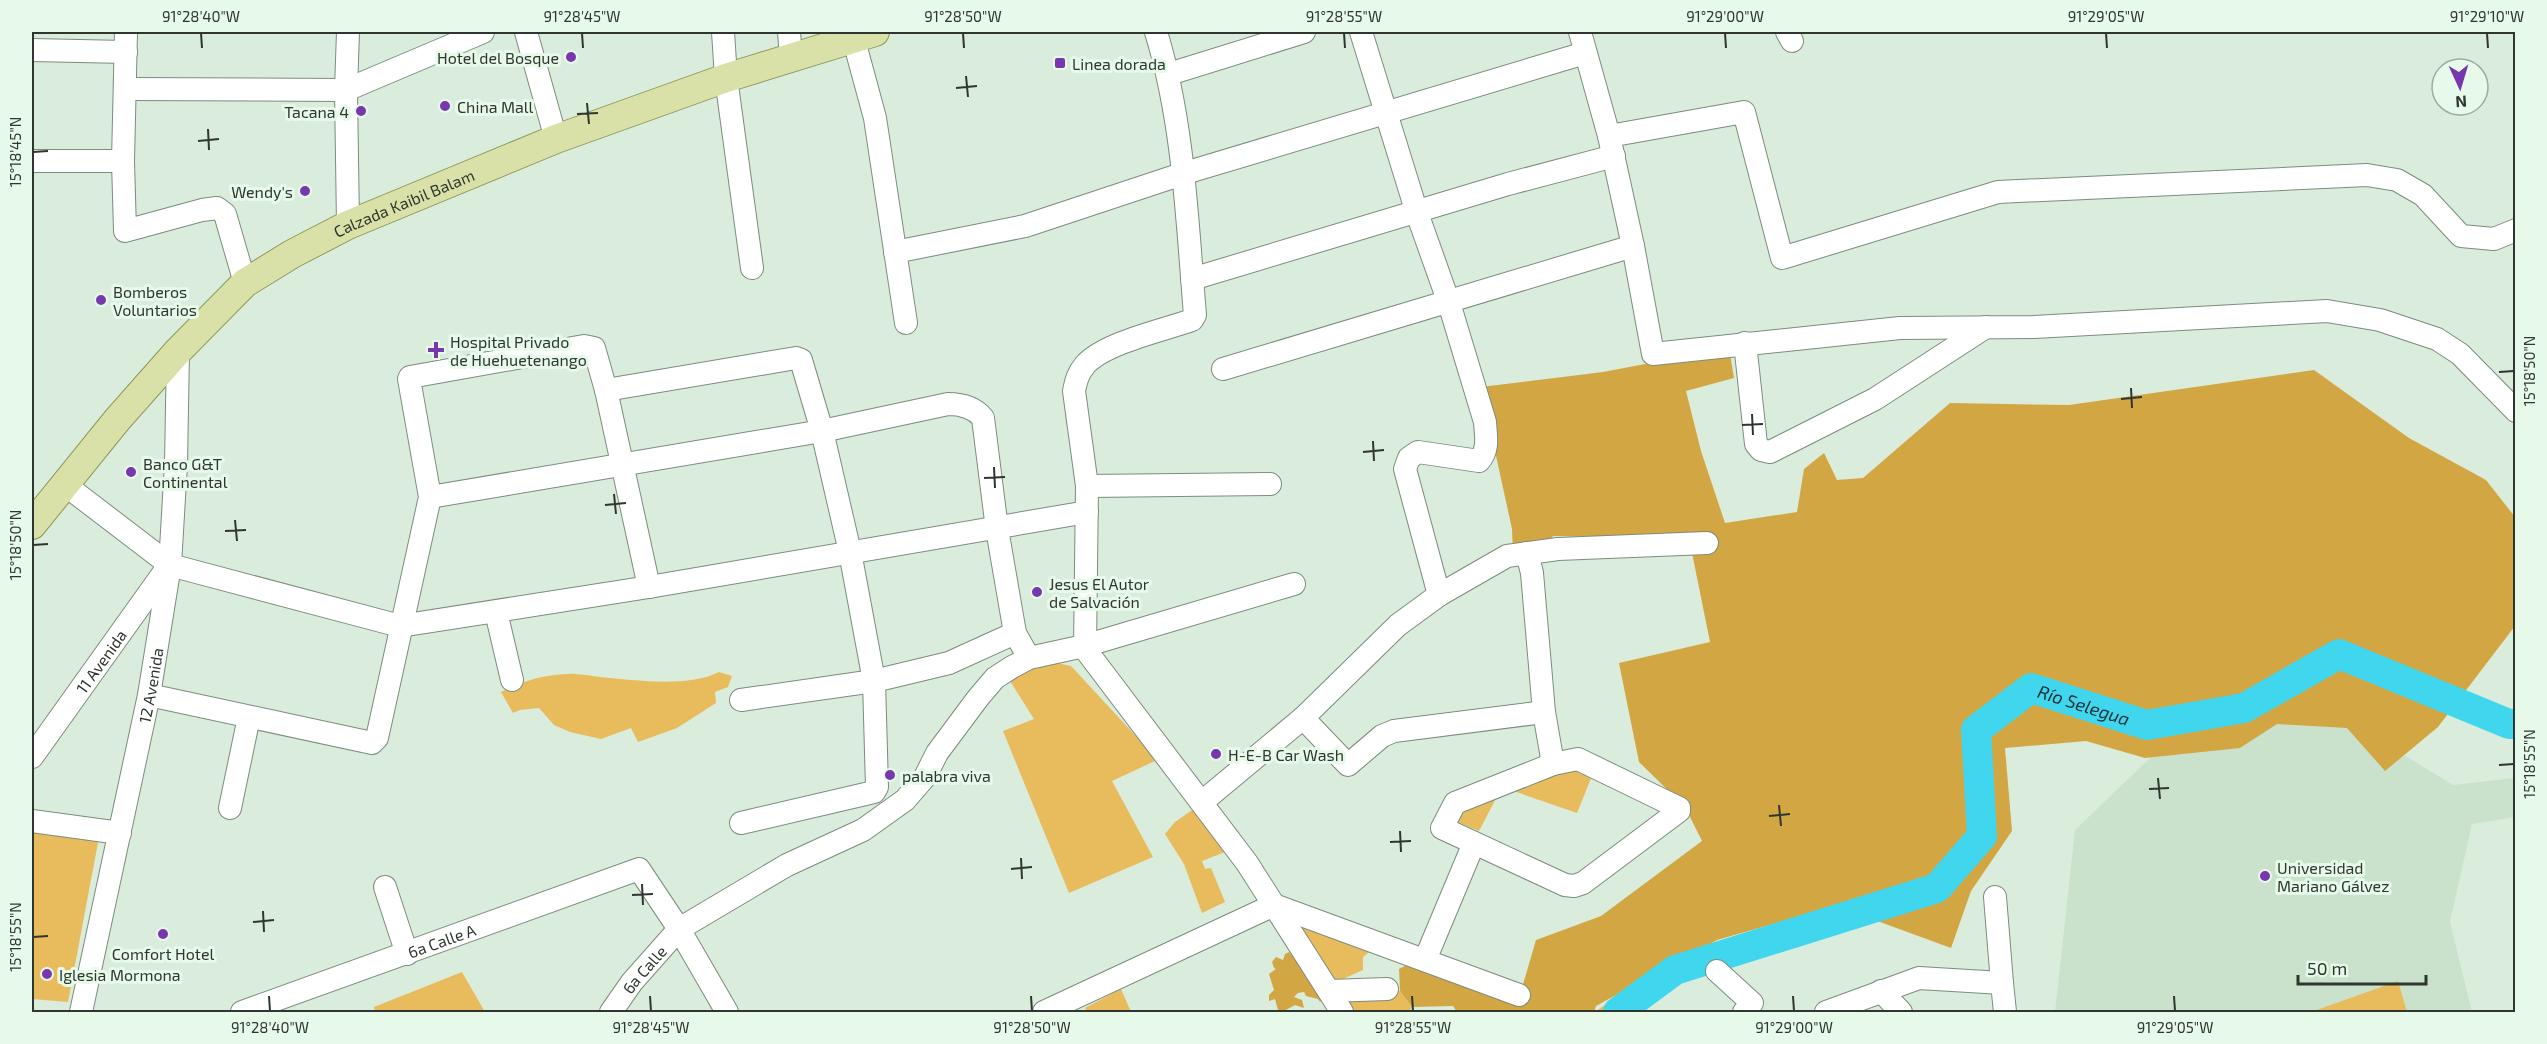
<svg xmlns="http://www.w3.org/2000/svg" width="2547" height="1044" viewBox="0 0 2547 1044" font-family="'Exo 2',sans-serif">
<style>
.built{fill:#cae2cc}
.green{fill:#e8bc5d}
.forest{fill:#d3a644}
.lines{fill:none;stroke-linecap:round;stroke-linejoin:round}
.river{stroke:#40d6ee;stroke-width:30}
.minor-casing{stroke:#7c8c7d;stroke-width:24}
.major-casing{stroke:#8d9859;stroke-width:30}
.minor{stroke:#fff;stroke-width:22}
.major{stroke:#d9e1a9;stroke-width:28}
.ticks{fill:none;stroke:#2f362f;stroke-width:2}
.poi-dot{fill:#7838ad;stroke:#e7fae9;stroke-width:2}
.labels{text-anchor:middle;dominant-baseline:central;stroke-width:6;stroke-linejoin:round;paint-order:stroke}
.poi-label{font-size:16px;fill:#2f362f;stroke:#e7fae9;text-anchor:start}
.street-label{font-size:16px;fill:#2f362f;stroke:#e7fae9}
.water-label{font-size:18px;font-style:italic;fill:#172f33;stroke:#e7fae9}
.neatline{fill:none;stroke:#2f362f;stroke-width:2}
.ticks-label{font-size:15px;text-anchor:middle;fill:#2f362f}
</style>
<rect width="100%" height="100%" fill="#daecdc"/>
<!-- built -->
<path class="built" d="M 2299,707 L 2368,733 L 2453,785 L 2515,778 L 2515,817 L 2472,824 L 2450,922 L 2472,1012 L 2055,1012 L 2075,830 L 2171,738 Z"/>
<!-- green -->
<g class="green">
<path d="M 1047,661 L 1071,666 L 1146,747 L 1155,761 L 1112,781 L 1153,857 L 1069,893 L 1003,731 L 1034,719 L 1008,678 Z"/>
<path d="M 719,672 L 732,676 L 728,687 L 715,692 L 716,703 L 677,728 L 638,742 L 631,728 L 601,739 L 570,732 L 554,725 L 539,708 L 520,710 L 513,713 L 501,692 C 524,681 541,675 568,674 C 578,673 589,676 600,677 C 634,680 688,688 719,672 Z"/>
<path d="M 1569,754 L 1596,766 L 1577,813 L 1502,787 L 1479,831 L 1439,814 L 1445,796 Z"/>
<path d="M 1195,808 L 1225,852 L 1202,861 L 1205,869 L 1211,868 L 1225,902 L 1202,913 L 1184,864 L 1165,834 L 1175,822 Z"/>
<path d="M 32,826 L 100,832 L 68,1002 L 32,999 Z"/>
<path d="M 1939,893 L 1859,924 L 1817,929 L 1711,962 L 1669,984 L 1632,1012 L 1595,1012 L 1656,968 L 1843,910 Z"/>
<path d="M 1293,918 L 1373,949 L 1363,957 L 1363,970 L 1336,982 Z"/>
<path d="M 462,972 L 485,1012 L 375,1012 L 374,1007 Z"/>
<path d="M 2398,981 L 2407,1012 L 2311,1012 Z"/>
<path d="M 1121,989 L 1131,1012 L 1087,1012 L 1085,1008 Z"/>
<path d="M 1400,991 L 1412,1007 L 1409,1012 L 1351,1012 L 1339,995 Z"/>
</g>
<!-- forest -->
<g class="forest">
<path d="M 1729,348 L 1734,378 L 1686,391 L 1701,451 L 1725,523 L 1797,512 L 1804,469 L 1824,453 L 1837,480 L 1863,478 L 1950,403 L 2069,405 L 2314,370 L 2409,438 L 2486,480 L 2515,517 L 2515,626 L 2438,727 L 2385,771 L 2347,728 L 2277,724 L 2240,748 L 2145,758 L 2086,741 L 2005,748 L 2012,831 L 1971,891 L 1951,948 L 1880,922 L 1811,913 L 1717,940 L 1596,1006 L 1594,1012 L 1457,1012 L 1453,1006 L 1412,1007 L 1400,991 L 1399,969 L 1411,963 L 1519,998 L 1536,940 L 1601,916 L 1702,841 L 1685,807 L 1639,762 L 1619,663 L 1710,642 L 1689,538 L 1553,536 L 1538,555 L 1513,552 L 1512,529 L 1481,387 L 1603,372 Z"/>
<path d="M 1289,952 L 1292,956 L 1297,954 L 1322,1000 L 1320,1002 L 1318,999 L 1306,996 L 1304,992 L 1298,993 L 1294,997 L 1302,1000 L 1304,1008 L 1295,1005 L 1284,1011 L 1278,1010 L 1275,999 L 1269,1001 L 1269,995 L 1274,990 L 1269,974 L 1276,969 L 1274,968 L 1272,962 L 1276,957 L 1283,960 L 1285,954 Z"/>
</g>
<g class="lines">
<!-- river -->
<path class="river" id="s1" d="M 1618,1012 L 1675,970 L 1937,888 L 1982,836 L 1976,730 L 2031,688 L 2147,725 L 2244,708 L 2339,654 L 2509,724 L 2516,724"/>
<!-- minor casing -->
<g class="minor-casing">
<g id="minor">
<path d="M 126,32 L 123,161 L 125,231 L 202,210 L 217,208 L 225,214 L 245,283"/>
<path d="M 348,32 L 346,90 L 348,225"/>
<path d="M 526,32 L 556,139"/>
<path d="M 723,32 L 726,78 L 752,268"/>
<path d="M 789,32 L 791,58"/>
<path d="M 1156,32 C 1184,124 1187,220 1195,315 L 1192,320 C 1164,330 1104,343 1085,365 C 1078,373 1076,381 1074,391 L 1087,486 L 1085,649 L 1247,863 L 1342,1012"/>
<path d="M 1361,32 L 1417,213 L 1449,303 L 1485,422 C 1486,437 1489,450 1479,461 L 1418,452 L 1409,458 L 1405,469 L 1439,595"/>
<path d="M 1580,32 L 1609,136 L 1633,246 L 1653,354 L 1900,328 L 2034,327 L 2327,311 L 2380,320 L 2437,339 L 2460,354 L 2516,411"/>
<path d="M 1787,32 L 1792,41"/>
<path d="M 853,37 L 875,118 L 906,323"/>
<path d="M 32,50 L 126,52"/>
<path d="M 1169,74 L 1304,32"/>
<path d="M 125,89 L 346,90 L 483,32"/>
<path d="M 1609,136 L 1744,112 L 1782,258 L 1998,192 L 2367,175 L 2397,180 L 2423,195 L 2461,236 L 2494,239 L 2516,230"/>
<path d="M 32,161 L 123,161"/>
<path d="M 895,252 L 1025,226 L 1185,173 L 1585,53"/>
<path d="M 1192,279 L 1508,184 L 1614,156"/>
<path d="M 1745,343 L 1756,444 L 1761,450 L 1770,452 L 1875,399 L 1986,327"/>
<path d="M 1223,369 L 1633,246"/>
<path d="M 606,390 L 796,358 L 801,360 L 822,431 L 850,552 L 874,681 L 877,787 L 874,792 L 741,823"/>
<path d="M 64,484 L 170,565 L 400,626 L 649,587 L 1087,512"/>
<path d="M 1087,486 L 1270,484"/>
<path d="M 430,497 L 822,431 L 948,404 C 962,404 974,407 983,418 L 997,529 L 1015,633 L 1029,658"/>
<path d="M 1527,553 L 1532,573 L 1544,712 L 1553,764"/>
<path d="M 496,612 L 512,680"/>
<path d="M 149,695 L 372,743 L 377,738 L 430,497 L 409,379 L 410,377 L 584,346 L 594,348 L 606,390 L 649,587"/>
<path d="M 741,700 L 874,681 L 949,663 L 1015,633"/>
<path d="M 1303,718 L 1348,765 L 1382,736 L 1394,731 L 1544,712"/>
<path id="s2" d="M 32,757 L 167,568"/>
<path d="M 1578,759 L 1679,808 L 1679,811 L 1583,883 L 1574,886 L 1565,885 L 1442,828 L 1455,803 L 1553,764 Z"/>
<path d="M 1202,802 L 1303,718 L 1398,625 L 1439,595 L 1507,556 L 1558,549 L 1707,543"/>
<path d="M 230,808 L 249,717"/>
<path d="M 32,821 L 120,833"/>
<path d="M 385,887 L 407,954"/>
<path d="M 1995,897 L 2002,983"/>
<path d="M 1425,960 L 1474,843"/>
<path d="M 1717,971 L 1752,1003 L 1744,1012"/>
<path d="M 1329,991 L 1387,989"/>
<path d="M 1881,991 L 1901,1012"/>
<path id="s3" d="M 81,1012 L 149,695 L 170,565 L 176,464 L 178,351"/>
<path id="s4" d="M 242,1012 L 639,869 L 679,929 L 727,1012"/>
<path id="s5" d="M 611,1012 L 632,982 L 679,929 L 787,865 L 863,830 L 905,800 L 925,777 L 937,753 L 978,698 L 995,678 L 1012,667 L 1029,658 L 1084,646 L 1294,584"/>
<path d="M 1044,1012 L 1274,905 L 1519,995"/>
<path d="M 1826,1012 L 1919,978 L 2002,983 L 2005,1012"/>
</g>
</g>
<!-- major casing -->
<g class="major-casing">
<g id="major">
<path id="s6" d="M 32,525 L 117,420 L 178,351 L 245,283 L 292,254 L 348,225 L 556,139 L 726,78 L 875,32"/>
</g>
</g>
<!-- minor -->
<use href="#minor" class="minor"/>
<!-- major -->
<use href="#major" class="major"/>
</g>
<!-- ticks -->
<path class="ticks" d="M 201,33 L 202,48M 582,33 L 583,48M 963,33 L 964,48M 1344,33 L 1345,48M 1725,33 L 1726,48M 2106,33 L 2107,48M 2487,33 L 2488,48M 966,76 L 968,97M 956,88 L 977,86M 587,103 L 589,124M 577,114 L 598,113M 208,129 L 209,150M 198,141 L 219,139M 33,152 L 48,151M 2499,372 L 2514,371M 2131,388 L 2132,408M 2121,399 L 2142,397M 1752,414 L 1753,435M 1742,425 L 1763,424M 1373,441 L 1374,461M 1363,452 L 1384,450M 994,467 L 995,488M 984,478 L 1005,477M 614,494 L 616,514M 605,505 L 626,503M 235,520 L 237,541M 225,531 L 246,530M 33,545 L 48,544M 2499,765 L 2514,764M 2158,778 L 2160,799M 2149,789 L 2169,788M 1779,805 L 1781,826M 1769,816 L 1790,814M 1400,831 L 1401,852M 1390,842 L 1411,841M 1021,858 L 1022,879M 1011,869 L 1032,867M 642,884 L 643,905M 632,895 L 653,894M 263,911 L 264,932M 253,922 L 274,920M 33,937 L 48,936M 269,996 L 270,1011M 650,996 L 651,1011M 1031,996 L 1032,1011M 1412,996 L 1413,1011M 1793,996 L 1794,1011M 2174,996 L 2175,1011"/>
<!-- markers -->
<g class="poi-dot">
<circle cx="571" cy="57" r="6"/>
<rect x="1054" y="57" width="12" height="12" rx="3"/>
<circle cx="445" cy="106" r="6"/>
<circle cx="361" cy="111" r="6"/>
<circle cx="305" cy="191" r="6"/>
<circle cx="101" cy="300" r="6"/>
<path d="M433 341h6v6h6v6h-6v6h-6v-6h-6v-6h6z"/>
<circle cx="131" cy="472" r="6"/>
<circle cx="1037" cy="592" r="6"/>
<circle cx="1216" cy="754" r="6"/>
<circle cx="890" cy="775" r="6"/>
<circle cx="2265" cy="876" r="6"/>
<circle cx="163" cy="934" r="6"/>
<circle cx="47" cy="974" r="6"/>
</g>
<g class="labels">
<!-- poi labels -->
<g class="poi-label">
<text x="559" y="57" text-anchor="end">Hotel del Bosque</text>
<text x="1072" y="63">Linea dorada</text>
<text x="457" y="106">China Mall</text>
<text x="349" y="111" text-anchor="end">Tacana 4</text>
<text x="293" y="191" text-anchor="end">Wendy's</text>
<text x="113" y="291">Bomberos<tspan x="113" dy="18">Voluntarios</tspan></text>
<text x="450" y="341">Hospital Privado<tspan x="450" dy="18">de Huehuetenango</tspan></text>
<text x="143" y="463">Banco G&amp;T<tspan x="143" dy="18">Continental</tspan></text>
<text x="1049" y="583">Jesus El Autor<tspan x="1049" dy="18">de Salvación</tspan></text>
<text x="1228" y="754">H-E-B Car Wash</text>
<text x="902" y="775">palabra viva</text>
<text x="2277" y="867">Universidad<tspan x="2277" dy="18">Mariano Gálvez</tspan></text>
<text x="163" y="953" text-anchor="middle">Comfort Hotel</text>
<text x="59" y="974">Iglesia Mormona</text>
</g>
<!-- street labels -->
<g class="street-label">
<text stroke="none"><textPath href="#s6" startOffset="501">Calzada Kaibil Balam</textPath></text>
<text stroke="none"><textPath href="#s2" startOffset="118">11 Avenida</textPath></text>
<text stroke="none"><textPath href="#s3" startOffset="334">12 Avenida</textPath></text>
<text stroke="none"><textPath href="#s4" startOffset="212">6a Calle A</textPath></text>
<text stroke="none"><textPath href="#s5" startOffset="54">6a Calle</textPath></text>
</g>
<!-- water labels -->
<g class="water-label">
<text stroke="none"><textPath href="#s1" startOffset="645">Río Selegua</textPath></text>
</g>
</g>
<!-- border -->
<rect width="2547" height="1044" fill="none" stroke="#e7fae9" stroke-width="66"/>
<!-- north arrow -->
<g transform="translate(2460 87) rotate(176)"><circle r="28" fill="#e7fae9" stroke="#9dac9f" stroke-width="1.5"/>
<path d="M0-4.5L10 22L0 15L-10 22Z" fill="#7838ad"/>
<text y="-9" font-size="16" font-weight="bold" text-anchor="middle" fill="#2f362f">N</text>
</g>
<!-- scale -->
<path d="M2298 975v9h128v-9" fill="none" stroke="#2f362f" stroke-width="3"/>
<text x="2307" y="975" font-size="18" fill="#2f362f" stroke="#e7fae9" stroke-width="4.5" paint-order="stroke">50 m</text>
<rect x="33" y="33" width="2481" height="978" class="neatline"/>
<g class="ticks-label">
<text x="201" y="22">91°28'40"W</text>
<text x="582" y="22">91°28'45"W</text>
<text x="963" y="22">91°28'50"W</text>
<text x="1344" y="22">91°28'55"W</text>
<text x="1725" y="22">91°29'00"W</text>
<text x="2106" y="22">91°29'05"W</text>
<text x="2487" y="22">91°29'10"W</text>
<text transform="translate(16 152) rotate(-90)" y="5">15°18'45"N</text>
<text transform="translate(2530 371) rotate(-90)" y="5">15°18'50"N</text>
<text transform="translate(16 545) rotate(-90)" y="5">15°18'50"N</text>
<text transform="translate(2530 764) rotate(-90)" y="5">15°18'55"N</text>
<text transform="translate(16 937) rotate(-90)" y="5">15°18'55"N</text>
<text x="270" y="1033">91°28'40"W</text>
<text x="651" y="1033">91°28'45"W</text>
<text x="1032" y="1033">91°28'50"W</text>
<text x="1413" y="1033">91°28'55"W</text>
<text x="1794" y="1033">91°29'00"W</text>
<text x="2175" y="1033">91°29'05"W</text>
</g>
</svg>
